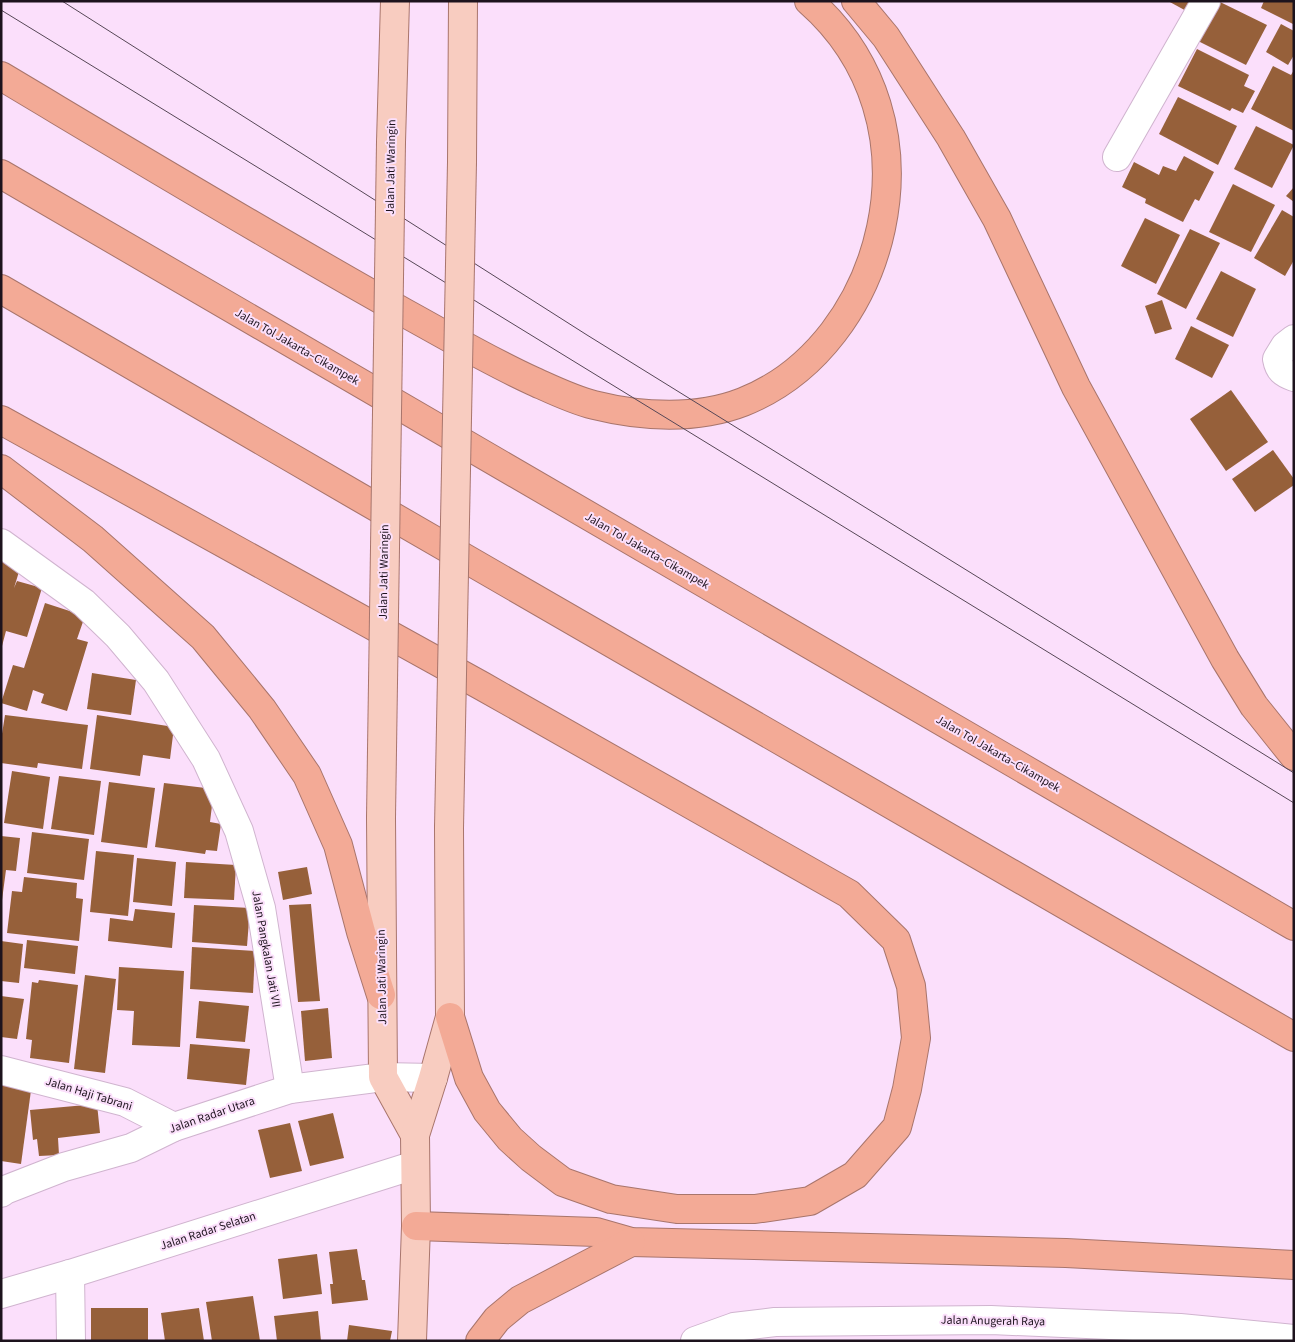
<svg xmlns="http://www.w3.org/2000/svg" width="1295" height="1342" viewBox="0 0 1295 1342" font-family="'Source Sans 3',sans-serif">
<style>
.building{fill:#96603a}
.lines{fill:none;stroke-linecap:round;stroke-linejoin:round}
.minor-casing{stroke:#d0b4cf;stroke-width:30}
.major-casing{stroke:#a8756c;stroke-width:30}
.highway-casing{stroke:#a8756c;stroke-width:30}
.minor{stroke:#fff;stroke-width:28}
.major{stroke:#f8ccc0;stroke-width:28}
.highway{stroke:#f3aa96;stroke-width:28}
.tram{stroke:#564756;stroke-width:1}
.major-bridge-casing{stroke:#a8756c;stroke-width:30;stroke-linecap:butt}
.major-bridge{stroke:#f8ccc0;stroke-width:28}
.labels{text-anchor:middle;dominant-baseline:central;stroke-width:4;stroke-linejoin:round;paint-order:stroke}
.street-label{font-size:12px;fill:#1d131d;stroke:#fbdffb}
</style>
<rect width="100%" height="100%" fill="#fbdffb"/>
<!-- building -->
<g class="building">
<path d="M 1168,1 L 1196,1 L 1190,13 Z"/>
<path d="M 1218,1 L 1267,25 L 1246,65 L 1198,41 Z"/>
<path d="M 1264,1 L 1294,1 L 1293,24 L 1261,8 Z"/>
<path d="M 1281,24 L 1294,31 L 1294,55 L 1288,65 L 1266,52 Z"/>
<path d="M 1197,49 L 1249,75 L 1244,86 L 1255,91 L 1243,113 L 1232,108 L 1230,111 L 1178,86 Z"/>
<path d="M 1273,66 L 1291,75 L 1294,70 L 1294,131 L 1251,109 Z"/>
<path d="M 1178,97 L 1237,126 L 1218,165 L 1159,134 Z"/>
<path d="M 1256,126 L 1294,145 L 1272,188 L 1234,169 Z"/>
<path d="M 1184,156 L 1214,172 L 1199,201 L 1195,199 L 1183,222 L 1145,203 L 1146,199 L 1122,187 L 1134,162 L 1159,175 L 1163,166 L 1176,171 Z"/>
<path d="M 1233,184 L 1275,205 L 1251,252 L 1209,232 Z"/>
<path d="M 1294,187 L 1294,202 L 1286,196 Z"/>
<path d="M 1282,210 L 1294,217 L 1294,260 L 1285,276 L 1254,258 Z"/>
<path d="M 1145,218 L 1180,235 L 1156,284 L 1121,266 Z"/>
<path d="M 1190,229 L 1220,243 L 1186,309 L 1157,294 Z"/>
<path d="M 1221,271 L 1256,289 L 1233,337 L 1196,319 Z"/>
<path d="M 1162,300 L 1172,329 L 1155,334 L 1145,306 Z"/>
<path d="M 1191,326 L 1229,345 L 1212,378 L 1175,359 Z"/>
<path d="M 1231,390 L 1268,442 L 1226,471 L 1190,419 Z"/>
<path d="M 1273,450 L 1294,479 L 1294,485 L 1255,512 L 1232,479 Z"/>
<path d="M 1,559 L 21,565 L 14,588 L 17,581 L 42,588 L 27,637 L 6,631 L 2,646 Z"/>
<path d="M 45,603 L 85,616 L 77,639 L 88,642 L 67,711 L 41,703 L 44,694 L 33,690 L 27,711 L 1,703 L 13,665 L 24,668 Z"/>
<path d="M 92,673 L 136,680 L 131,715 L 87,709 Z"/>
<path d="M 5,715 L 88,725 L 82,769 L 38,763 L 37,768 L 1,763 L 1,740 Z"/>
<path d="M 97,715 L 174,727 L 170,759 L 143,755 L 140,776 L 90,769 Z"/>
<path d="M 12,771 L 50,777 L 43,829 L 4,823 Z"/>
<path d="M 59,776 L 101,781 L 94,835 L 51,829 Z"/>
<path d="M 109,782 L 155,788 L 147,848 L 101,842 Z"/>
<path d="M 164,783 L 214,789 L 210,822 L 221,824 L 217,851 L 206,850 L 205,854 L 155,847 Z"/>
<path d="M 32,832 L 89,839 L 84,880 L 27,873 Z"/>
<path d="M 1,836 L 20,838 L 16,871 L 6,870 L 2,900 Z"/>
<path d="M 96,851 L 134,855 L 128,916 L 90,912 Z"/>
<path d="M 137,858 L 176,862 L 172,906 L 133,902 Z"/>
<path d="M 186,862 L 236,865 L 234,900 L 184,898 Z"/>
<path d="M 307,867 L 312,894 L 283,900 L 278,872 Z"/>
<path d="M 24,877 L 77,883 L 76,898 L 83,899 L 79,941 L 7,933 L 12,891 L 22,892 Z"/>
<path d="M 311,904 L 320,1001 L 298,1002 L 289,905 Z"/>
<path d="M 194,905 L 250,908 L 247,946 L 192,942 Z"/>
<path d="M 135,909 L 175,913 L 172,948 L 108,941 L 110,918 L 133,921 Z"/>
<path d="M 27,940 L 78,946 L 75,974 L 24,968 Z"/>
<path d="M 1,941 L 23,944 L 19,983 L 1,981 Z"/>
<path d="M 192,947 L 255,951 L 253,993 L 190,989 Z"/>
<path d="M 119,967 L 184,971 L 180,1047 L 132,1045 L 134,1011 L 117,1010 Z"/>
<path d="M 85,975 L 116,979 L 105,1073 L 74,1069 Z"/>
<path d="M 39,980 L 78,985 L 69,1063 L 30,1058 L 32,1040 L 26,1039 L 32,982 L 38,983 Z"/>
<path d="M 1,996 L 24,999 L 17,1039 L 1,1037 Z"/>
<path d="M 199,1001 L 249,1006 L 245,1042 L 196,1038 Z"/>
<path d="M 328,1008 L 332,1058 L 305,1061 L 301,1011 Z"/>
<path d="M 190,1044 L 250,1049 L 246,1085 L 187,1079 Z"/>
<path d="M 1,1079 L 32,1083 L 21,1164 L 1,1161 Z"/>
<path d="M 97,1104 L 100,1133 L 58,1138 L 59,1155 L 39,1156 L 37,1139 L 33,1140 L 30,1110 Z"/>
<path d="M 333,1113 L 344,1158 L 310,1166 L 298,1121 Z"/>
<path d="M 290,1123 L 302,1171 L 270,1178 L 258,1130 Z"/>
<path d="M 357,1249 L 362,1280 L 365,1280 L 368,1300 L 332,1304 L 330,1284 L 333,1284 L 329,1252 Z"/>
<path d="M 317,1254 L 322,1294 L 283,1299 L 278,1259 Z"/>
<path d="M 253,1296 L 260,1341 L 212,1341 L 206,1302 Z"/>
<rect x="91" y="1308" width="57" height="32"/>
<path d="M 199,1308 L 204,1341 L 165,1341 L 161,1313 Z"/>
<path d="M 318,1311 L 321,1341 L 277,1341 L 274,1316 Z"/>
<path d="M 349,1325 L 392,1331 L 390,1341 L 347,1341 Z"/>
</g>
<g class="lines">
<!-- minor casing -->
<g class="minor-casing">
<g id="minor">
<path d="M 1117,157 L 1206,1"/>
<path d="M 1294,339 L 1285,346 L 1277,359 C 1279,370 1283,373 1294,377"/>
<path d="M 1,543 L 84,603 L 118,636 L 156,681 L 206,759 L 239,831 L 261,908 L 290,1089"/>
<path d="M 1,1070 L 125,1102 L 174,1127"/>
<path d="M 1,1193 L 5,1190 L 64,1167 L 131,1148 L 174,1127 L 290,1089 L 383,1077 L 433,1078"/>
<path d="M 70,1274 L 71,1341"/>
<path d="M 1,1294 L 70,1274 L 415,1165"/>
<path d="M 695,1341 L 734,1327 L 775,1322 L 991,1320 L 1180,1328 L 1294,1339"/>
</g>
</g>
<!-- major casing -->
<g class="major-casing">
<g id="major">
<path d="M 391,142 L 395,1"/>
<path d="M 462,162 L 463,1"/>
<path d="M 381,818 L 383,1077 L 415,1135"/>
<path d="M 412,1341 L 416,1226 L 415,1135 L 433,1078 L 450,1017 L 449,828"/>
</g>
</g>
<!-- highway casing -->
<g class="highway-casing">
<g id="highway">
<path d="M 856,1 L 886,37 L 951,138 L 997,219 L 1076,387 L 1225,659 L 1254,706 L 1294,756"/>
<path d="M 1,76 C 135,156 269,237 405,313 C 447,336 489,361 533,381 C 553,390 573,400 594,405 C 642,417 697,420 743,402 C 816,373 865,303 881,228 C 899,143 875,59 809,1"/>
<path d="M 1,174 L 1294,926"/>
<path d="M 1,289 L 359,497 L 1294,1037"/>
<path d="M 1,420 L 482,686 L 849,894 L 896,940 L 911,986 L 916,1038 L 907,1089 L 897,1127 L 855,1175 L 810,1201 L 755,1209 L 677,1209 L 611,1199 L 563,1182 L 531,1158 L 510,1139 L 487,1111 L 469,1078 L 450,1017"/>
<path d="M 1,469 L 93,539 L 203,637 L 262,709 L 307,775 L 338,845 L 361,932 L 381,995"/>
<path d="M 416,1226 L 596,1232 L 631,1242 L 1066,1253 L 1294,1265"/>
<path d="M 480,1341 L 497,1319 L 520,1300 L 631,1242"/>
</g>
</g>
<!-- minor -->
<use href="#minor" class="minor"/>
<!-- major -->
<use href="#major" class="major"/>
<!-- highway -->
<use href="#highway" class="highway"/>
<!-- tram -->
<g class="tram">
<path d="M 62,1 L 587,335 L 1294,773"/>
<path d="M 1,10 L 1294,803"/>
</g>
<!-- major-bridge casing -->
<g class="major-bridge-casing">
<g id="major-bridge">
<path d="M 381,818 L 391,142"/>
<path d="M 449,828 L 462,162"/>
</g>
</g>
<!-- major-bridge -->
<use href="#major-bridge" class="major-bridge"/>
</g>
<g class="labels">
<!-- street labels -->
<g class="street-label">
<text transform="translate(391 167) rotate(-89)">Jalan Jati Waringin</text>
<text transform="translate(297 347) rotate(30)">Jalan Tol Jakarta–Cikampek</text>
<text transform="translate(647 551) rotate(30)">Jalan Tol Jakarta–Cikampek</text>
<text transform="translate(384 572) rotate(-89)">Jalan Jati Waringin</text>
<text transform="translate(998 754) rotate(30)">Jalan Tol Jakarta–Cikampek</text>
<text transform="translate(266 949) rotate(80)">Jalan Pangkalan Jati VII</text>
<text transform="translate(382 977) rotate(-91)">Jalan Jati Waringin</text>
<text transform="translate(89 1094) rotate(17)">Jalan Haji Tabrani</text>
<text transform="translate(212 1115) rotate(-19)">Jalan Radar Utara</text>
<text transform="translate(208 1231) rotate(-18)">Jalan Radar Selatan</text>
<text transform="translate(993 1321) rotate(1)">Jalan Anugerah Raya</text>
</g>
</g>
<!-- border -->
<rect width="1295" height="1342" fill="none" stroke="#1d131d" stroke-width="5"/>
</svg>
